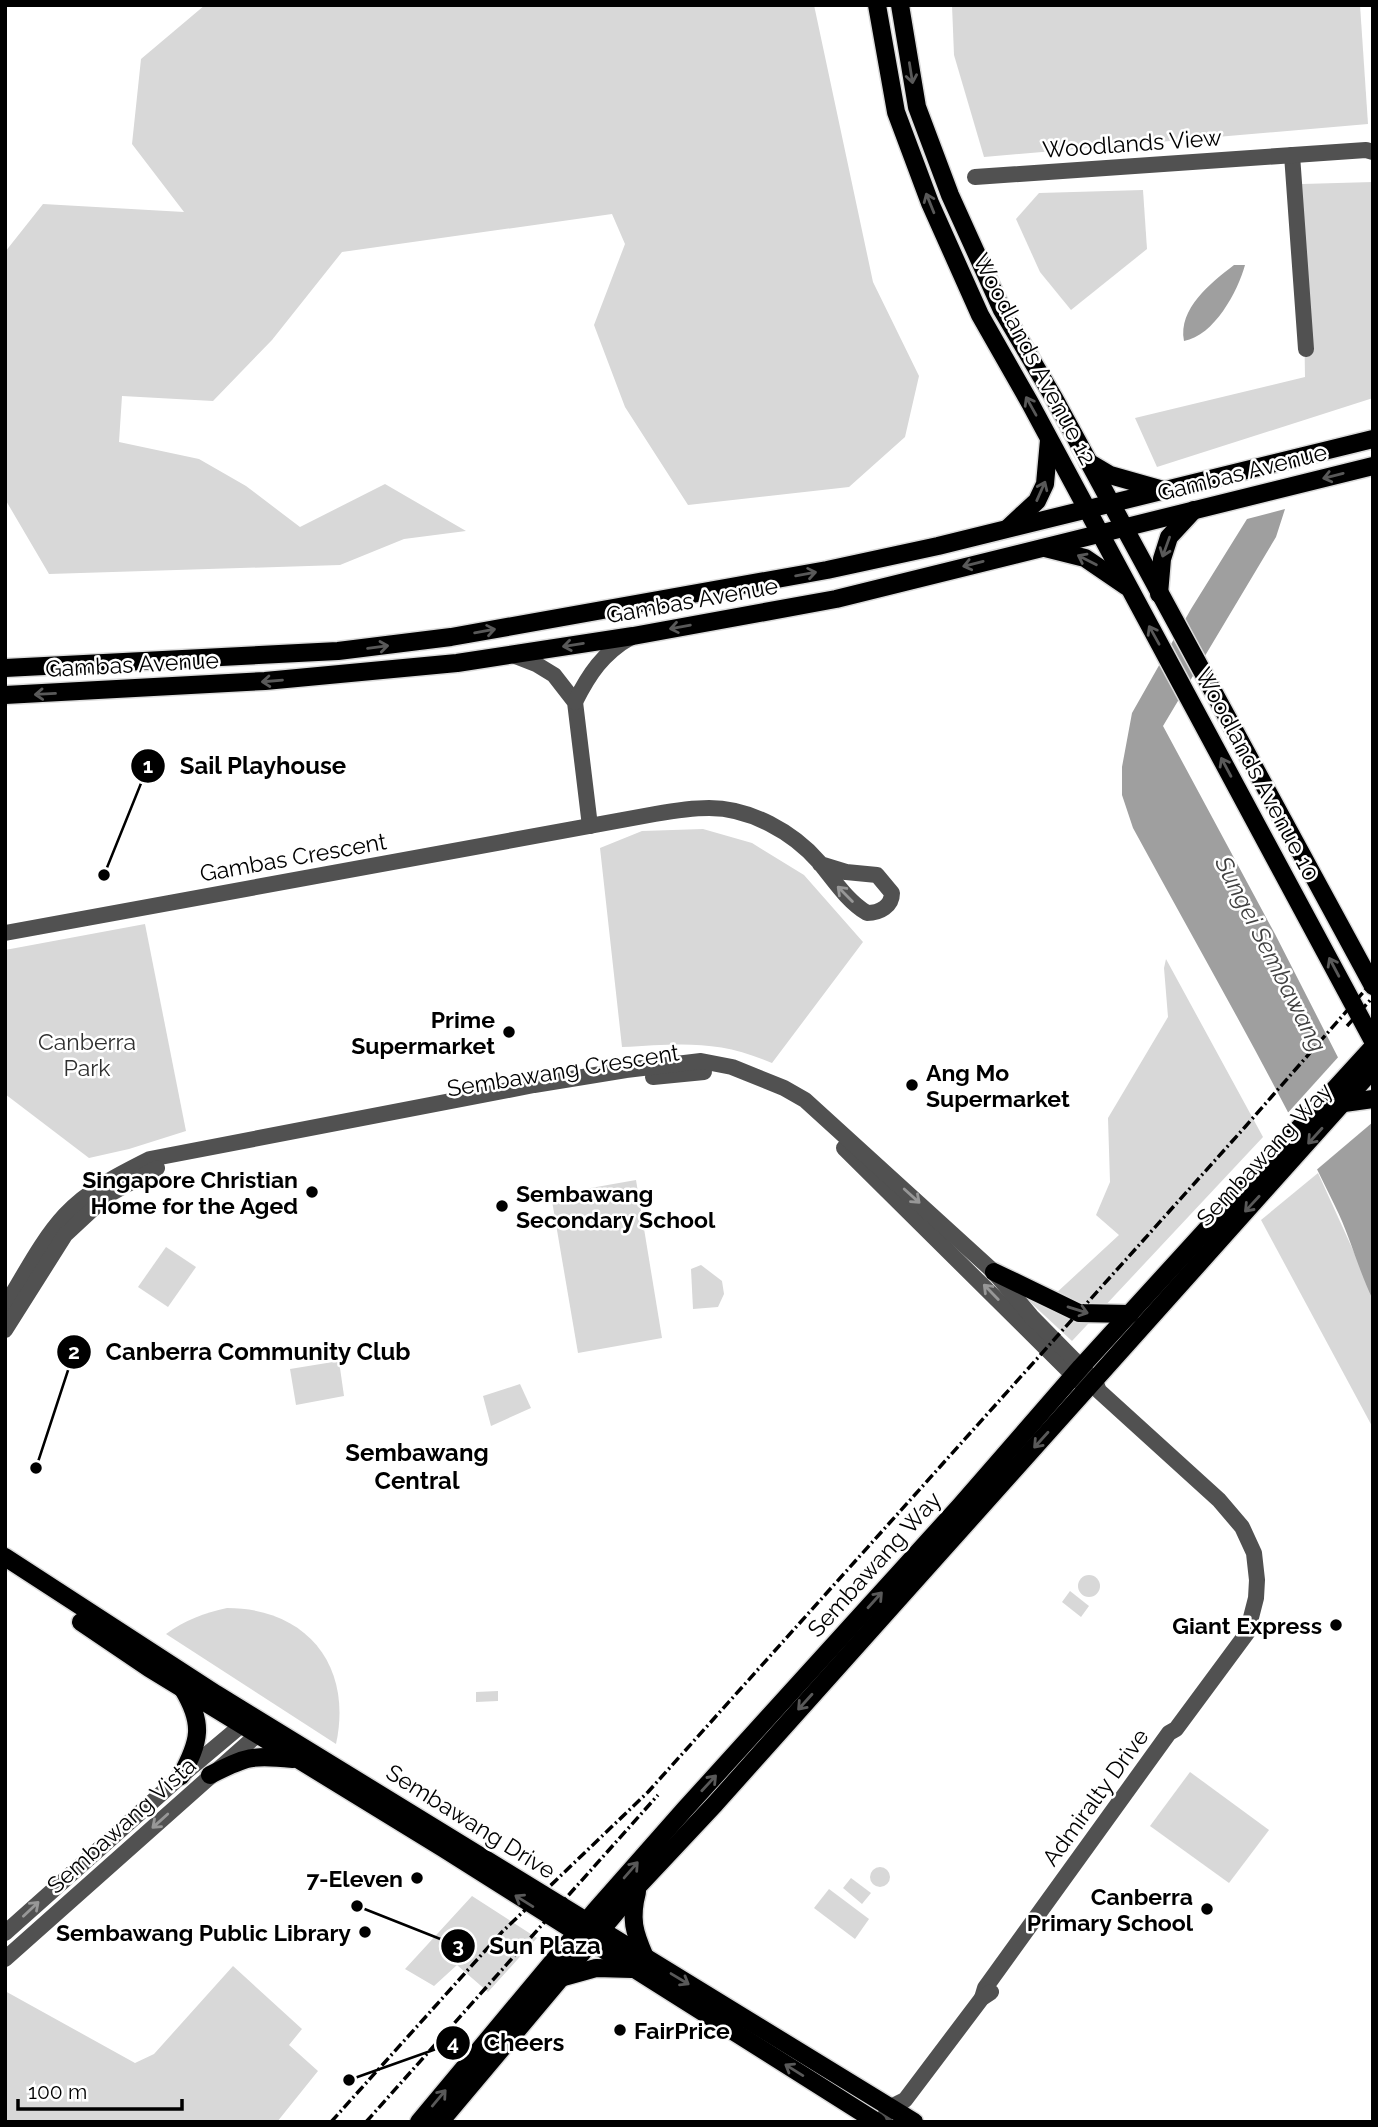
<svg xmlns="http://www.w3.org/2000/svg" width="1378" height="2127" viewBox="0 0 1378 2127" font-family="Raleway,sans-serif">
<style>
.green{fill:#d8d8d8}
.water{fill:#9f9f9f}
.pier{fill:#fff}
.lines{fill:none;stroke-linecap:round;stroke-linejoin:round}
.major-casing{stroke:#dbdbdb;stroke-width:21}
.minor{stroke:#515151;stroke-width:16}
.major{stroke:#000;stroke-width:18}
.rail{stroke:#000;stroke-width:3.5;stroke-dasharray:10 3.5 2 3.5;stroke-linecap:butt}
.oneway{stroke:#595959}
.oneway2{stroke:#979797}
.poi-dot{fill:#000;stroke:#fff;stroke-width:2.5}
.labels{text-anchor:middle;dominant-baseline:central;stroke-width:5;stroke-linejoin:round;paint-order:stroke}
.street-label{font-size:23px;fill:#000;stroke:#fff}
.poi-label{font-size:23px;font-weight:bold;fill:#000;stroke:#fff;text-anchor:end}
.park-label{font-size:23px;fill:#2f2f2f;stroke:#fff}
.water-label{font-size:24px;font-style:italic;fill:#404040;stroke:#fff}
.neighbourhood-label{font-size:24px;font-weight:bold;fill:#000;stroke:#fff}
.leader{fill:none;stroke:#000;stroke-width:2.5}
.callout-dot{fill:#000;stroke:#fff;stroke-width:2.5}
.mark-label{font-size:21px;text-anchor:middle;font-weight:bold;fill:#fff}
.callout-label{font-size:24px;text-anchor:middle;font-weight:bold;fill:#000;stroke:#fff;stroke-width:5;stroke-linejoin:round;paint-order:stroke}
</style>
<rect width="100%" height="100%" fill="#fff"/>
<!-- green -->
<g class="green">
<path d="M 205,5 L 814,5 L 873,282 L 919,376 L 905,437 L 849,487 L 688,505 L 625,407 L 594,325 L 625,244 L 612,214 L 342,252 L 272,340 L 213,401 L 122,396 L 119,442 L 199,459 L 246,486 L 300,527 L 385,484 L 466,531 L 404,539 L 340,565 L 49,574 L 5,499 L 5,252 L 43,204 L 184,212 L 132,144 L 141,59 Z"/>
<path d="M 952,5 L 1360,5 L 1368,124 L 984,157 L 954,55 Z"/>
<path d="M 1373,182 L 1373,398 L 1157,467 L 1135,418 L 1305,377 L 1302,184 Z"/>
<path d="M 1143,190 L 1147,249 L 1071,310 L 1040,272 L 1016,219 L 1039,193 Z"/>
<path d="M 703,829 L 752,843 L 804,875 L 863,942 L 772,1063 C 717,1039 680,1044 622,1047 L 600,848 L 642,831 Z"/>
<path d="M 145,924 L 186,1131 L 129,1149 L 89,1158 L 5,1094 L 5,950 Z"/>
<path d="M 1166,959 L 1263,1137 L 1072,1341 L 1016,1289 L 1053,1296 L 1119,1235 L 1096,1215 L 1110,1182 L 1108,1118 L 1168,1017 L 1164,968 Z"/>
<path d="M 1318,1173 L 1373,1294 L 1373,1428 L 1261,1220 Z"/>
<path d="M 636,1180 L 662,1338 L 578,1353 L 551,1195 Z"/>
<path d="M 166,1247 L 196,1267 L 168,1307 L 138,1287 Z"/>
<path d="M 701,1265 L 722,1281 L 724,1294 L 718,1307 L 693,1309 L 691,1269 Z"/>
<path d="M 339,1361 L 344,1396 L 296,1405 L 290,1369 Z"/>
<path d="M 520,1384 L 531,1408 L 491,1426 L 483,1396 Z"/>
<circle cx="1089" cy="1586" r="11"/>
<path d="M 1070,1591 L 1089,1606 L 1081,1617 L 1062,1602 Z"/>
<path d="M 227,1608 C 307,1608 353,1666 336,1744 L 166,1634 C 185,1620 204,1613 227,1608 Z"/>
<path d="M 498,1691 L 498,1701 L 476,1702 L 476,1692 Z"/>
<path d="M 1190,1772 L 1269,1830 L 1229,1883 L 1150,1826 Z"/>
<circle cx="880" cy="1877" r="10"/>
<path d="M 851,1878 L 871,1893 L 862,1904 L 843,1888 Z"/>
<path d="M 829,1889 L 869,1919 L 855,1939 L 814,1908 Z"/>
<path d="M 472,1896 L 537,1938 L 488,1992 L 457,1965 L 434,1986 L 405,1969 Z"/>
<path d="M 233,1966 L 302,2029 L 289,2045 L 318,2071 L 277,2122 L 5,2122 L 5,1991 L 135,2063 L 154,2054 Z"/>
</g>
<!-- water -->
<g class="water">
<path d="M 1234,265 L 1245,265 C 1238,291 1214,336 1184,341 C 1178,308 1211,283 1234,265 Z"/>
<path d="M 1285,509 L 1276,537 L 1163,726 L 1275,934 L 1373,1126 L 1373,1300 C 1358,1269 1350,1236 1335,1206 C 1273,1077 1201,953 1133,828 L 1122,795 L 1122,767 L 1132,713 L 1191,609 L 1247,519 Z"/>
</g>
<!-- pier -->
<path class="pier" d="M 1341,1054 L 1373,1122 L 1314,1172 L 1285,1116 Z"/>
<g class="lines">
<!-- major casing -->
<g class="major-casing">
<g id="major">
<path d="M 877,5 L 896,112 L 930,203 L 980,315 L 1030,403 L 1373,1041"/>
<path d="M 900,5 L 917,107 L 950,195 L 1002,310 L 1054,398 L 1373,986"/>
<path d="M 1088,462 L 1110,475 L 1163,490"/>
<path d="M 1009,527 L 1037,501 L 1045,484 L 1049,440"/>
<path d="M 1045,548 L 1085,558 L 1126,586"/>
<path d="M 1159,594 L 1162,559 L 1169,537 L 1194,510"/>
<path d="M 5,668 L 338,651 L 451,637 L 827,570 L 938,546 L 1373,439"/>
<path d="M 5,695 L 265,681 L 457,663 L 633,636 L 836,599 L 1373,466"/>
<path d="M 1344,1103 L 1373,1099"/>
<path d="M 994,1272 L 1079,1313 L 1130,1314"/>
<path d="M 5,1557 L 216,1694 L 914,2122"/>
<path d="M 81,1622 L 149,1668 L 443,1848 L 877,2122"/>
<path d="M 210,1775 C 247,1756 252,1755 293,1759"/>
<path d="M 181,1776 C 200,1741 204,1724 183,1689"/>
<path d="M 637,1892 C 630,1919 634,1932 645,1957"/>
<path d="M 560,1978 L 596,1968 L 632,1969"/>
<path d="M 419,2122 L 595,1911 L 685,1809 L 960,1506 L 1081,1367 L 1373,1047"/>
<path d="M 440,2122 L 639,1885 L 715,1804 L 1373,1069"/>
</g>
</g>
<!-- minor -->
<g class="minor">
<path d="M 1292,155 L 1306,349"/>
<path d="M 975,177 L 1366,150 L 1373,152"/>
<path d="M 513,655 L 536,664 L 554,675 L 575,702 L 590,826"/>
<path d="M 575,702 C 589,674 603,653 631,637"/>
<path d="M 5,933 L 655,814 C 672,811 691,808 709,808 C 750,808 793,832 819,862 C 834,880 847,901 867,913 C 880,913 892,906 892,893 L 877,875 L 846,872 L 820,864"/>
<path d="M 653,1077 L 704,1072"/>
<path d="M 844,1148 L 1082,1384"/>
<path d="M 5,1306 C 24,1276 41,1241 65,1215 C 88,1190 120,1174 150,1159 L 534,1085 L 626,1070 L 701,1061 L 732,1067 L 784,1088 L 805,1100 L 994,1272 L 1031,1316 L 1095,1381 L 1099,1391 L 1219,1500 L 1242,1527 L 1254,1553 L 1257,1580 L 1256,1598 L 1247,1633 L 1176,1729 L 1169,1733 L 985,1988 L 982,1998"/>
<path d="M 5,1330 L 65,1235 L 108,1195 L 157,1168"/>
<path d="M 5,1933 L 181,1776 L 250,1718"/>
<path d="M 5,1959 L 266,1727"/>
<path d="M 881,2122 L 891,2107 L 905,2100 L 982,1998 L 991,1992"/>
</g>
<!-- major -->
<use href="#major" class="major"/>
<!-- rail -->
<g class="rail">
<path d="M 1347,1026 L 1373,997"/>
<path d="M 331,2122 L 502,1932 L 648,1792 L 1245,1127 L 1373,981"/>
<path d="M 366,2122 L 658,1795"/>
</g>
</g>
<!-- one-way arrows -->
<defs><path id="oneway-shaft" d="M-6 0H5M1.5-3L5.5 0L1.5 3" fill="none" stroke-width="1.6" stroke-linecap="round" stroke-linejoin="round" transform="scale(1.75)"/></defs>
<g class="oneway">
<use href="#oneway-shaft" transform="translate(911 73) rotate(81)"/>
<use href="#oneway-shaft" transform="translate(930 203) rotate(-112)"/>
<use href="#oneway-shaft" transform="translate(1031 406) rotate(-119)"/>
<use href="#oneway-shaft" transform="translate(1333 476) rotate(166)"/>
<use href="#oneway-shaft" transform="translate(1041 491) rotate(-66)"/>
<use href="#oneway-shaft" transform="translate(1166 547) rotate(110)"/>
<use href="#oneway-shaft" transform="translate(1087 560) rotate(-153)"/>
<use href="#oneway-shaft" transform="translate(973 564) rotate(166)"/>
<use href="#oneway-shaft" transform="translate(806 574) rotate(-10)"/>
<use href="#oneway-shaft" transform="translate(680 627) rotate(170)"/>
<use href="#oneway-shaft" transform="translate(485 631) rotate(-10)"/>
<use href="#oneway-shaft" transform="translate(1154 635) rotate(-119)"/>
<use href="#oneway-shaft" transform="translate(573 645) rotate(171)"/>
<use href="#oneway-shaft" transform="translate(378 647) rotate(-7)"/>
<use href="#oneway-shaft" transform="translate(272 681) rotate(175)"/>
<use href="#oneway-shaft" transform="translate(45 694) rotate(177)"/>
<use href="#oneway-shaft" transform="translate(1226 767) rotate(-118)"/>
<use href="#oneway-shaft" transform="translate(1334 967) rotate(-118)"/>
<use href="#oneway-shaft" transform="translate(1315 1136) rotate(132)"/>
<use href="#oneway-shaft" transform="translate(1252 1204) rotate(133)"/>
<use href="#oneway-shaft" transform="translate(1078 1310) rotate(17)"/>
<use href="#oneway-shaft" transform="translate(1041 1440) rotate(132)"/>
<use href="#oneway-shaft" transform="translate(875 1600) rotate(-48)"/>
<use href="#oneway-shaft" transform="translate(805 1702) rotate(132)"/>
<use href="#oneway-shaft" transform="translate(709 1783) rotate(-47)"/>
<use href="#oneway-shaft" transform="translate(631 1870) rotate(-49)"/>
<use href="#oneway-shaft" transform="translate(524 1901) rotate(-148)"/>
<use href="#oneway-shaft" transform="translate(680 1979) rotate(31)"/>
<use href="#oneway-shaft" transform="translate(794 2070) rotate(-148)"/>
<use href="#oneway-shaft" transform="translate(439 2098) rotate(-50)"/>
</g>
<g class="oneway2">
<use href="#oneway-shaft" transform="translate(845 894) rotate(-135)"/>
<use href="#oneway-shaft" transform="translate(912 1196) rotate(42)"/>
<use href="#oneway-shaft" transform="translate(991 1292) rotate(-134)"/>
<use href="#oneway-shaft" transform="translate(160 1821) rotate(138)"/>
<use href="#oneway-shaft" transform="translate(31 1909) rotate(-43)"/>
</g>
<!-- markers -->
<g class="poi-dot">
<circle cx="509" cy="1032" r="7"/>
<circle cx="912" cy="1085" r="7"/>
<circle cx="312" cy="1192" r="7"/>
<circle cx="502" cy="1206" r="7"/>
<circle cx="1336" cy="1625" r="7"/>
<circle cx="417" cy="1878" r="7"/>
<circle cx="1207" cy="1909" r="7"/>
<circle cx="365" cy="1932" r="7"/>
<circle cx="620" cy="2030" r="7"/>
</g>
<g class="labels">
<!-- street labels -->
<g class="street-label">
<text transform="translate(1132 143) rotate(-4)">Woodlands View</text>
<text transform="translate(1035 359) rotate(62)">Woodlands Avenue 12</text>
<text transform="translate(1242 472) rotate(-14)">Gambas Avenue</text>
<text transform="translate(692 600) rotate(-10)">Gambas Avenue</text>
<text transform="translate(132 664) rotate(-3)">Gambas Avenue</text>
<text transform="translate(1258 774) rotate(62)">Woodlands Avenue 10</text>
<text transform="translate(293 857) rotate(-10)">Gambas Crescent</text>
<text transform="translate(563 1070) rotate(-9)">Sembawang Crescent</text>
<text transform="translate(1264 1154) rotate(-47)">Sembawang Way</text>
<text transform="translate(874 1564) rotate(-48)">Sembawang Way</text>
<text transform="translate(1095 1797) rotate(-54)">Admiralty Drive</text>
<text transform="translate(471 1821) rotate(32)">Sembawang Drive</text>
<text transform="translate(121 1825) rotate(-42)">Sembawang Vista</text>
</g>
<!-- poi labels -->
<g class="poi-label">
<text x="495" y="1019">Prime<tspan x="495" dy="26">Supermarket</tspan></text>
<text x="926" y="1072" text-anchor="start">Ang Mo<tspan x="926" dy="26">Supermarket</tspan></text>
<text x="298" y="1179">Singapore Christian<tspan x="298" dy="26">Home for the Aged</tspan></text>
<text x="516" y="1193" text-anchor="start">Sembawang<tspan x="516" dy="26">Secondary School</tspan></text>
<text x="1322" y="1625">Giant Express</text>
<text x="403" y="1878">7-Eleven</text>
<text x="1193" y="1896">Canberra<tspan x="1193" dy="26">Primary School</tspan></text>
<text x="351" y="1932">Sembawang Public Library</text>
<text x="634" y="2030" text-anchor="start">FairPrice</text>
</g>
<!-- park labels -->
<g class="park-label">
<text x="87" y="1041">Canberra<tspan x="87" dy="26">Park</tspan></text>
</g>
<!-- water labels -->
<g class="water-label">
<text transform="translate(1271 954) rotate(63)">Sungei Sembawang</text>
</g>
<!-- neighbourhood labels -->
<g class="neighbourhood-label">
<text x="417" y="1452">Sembawang<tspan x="417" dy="28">Central</tspan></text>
</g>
</g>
<!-- callouts -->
<path class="leader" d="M104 875L148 766M36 1468L74 1352M357 1906L458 1946M349 2080L453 2043"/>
<g class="callout-dot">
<circle cx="104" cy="875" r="7"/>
<circle cx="36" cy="1468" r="7"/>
<circle cx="357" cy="1906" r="7"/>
<circle cx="349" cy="2080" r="7"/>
<circle cx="148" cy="766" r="18"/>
<circle cx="74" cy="1352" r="18"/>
<circle cx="458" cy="1946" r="18"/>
<circle cx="453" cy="2043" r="18"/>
</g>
<g class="mark-label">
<text x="148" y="773">1</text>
<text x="74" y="1359">2</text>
<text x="458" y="1953">3</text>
<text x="453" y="2050">4</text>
</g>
<g class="callout-label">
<text x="263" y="774">Sail Playhouse</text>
<text x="258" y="1360">Canberra Community Club</text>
<text x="545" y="1954">Sun Plaza</text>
<text x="524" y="2051">Cheers</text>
</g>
<!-- border -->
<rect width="1378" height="2127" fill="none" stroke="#000000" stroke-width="14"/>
<!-- scale -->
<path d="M18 2099v10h164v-10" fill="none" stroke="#000000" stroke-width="3.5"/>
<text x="28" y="2099" font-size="21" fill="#000000" stroke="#ffffff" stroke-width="5" paint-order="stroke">100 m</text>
</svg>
